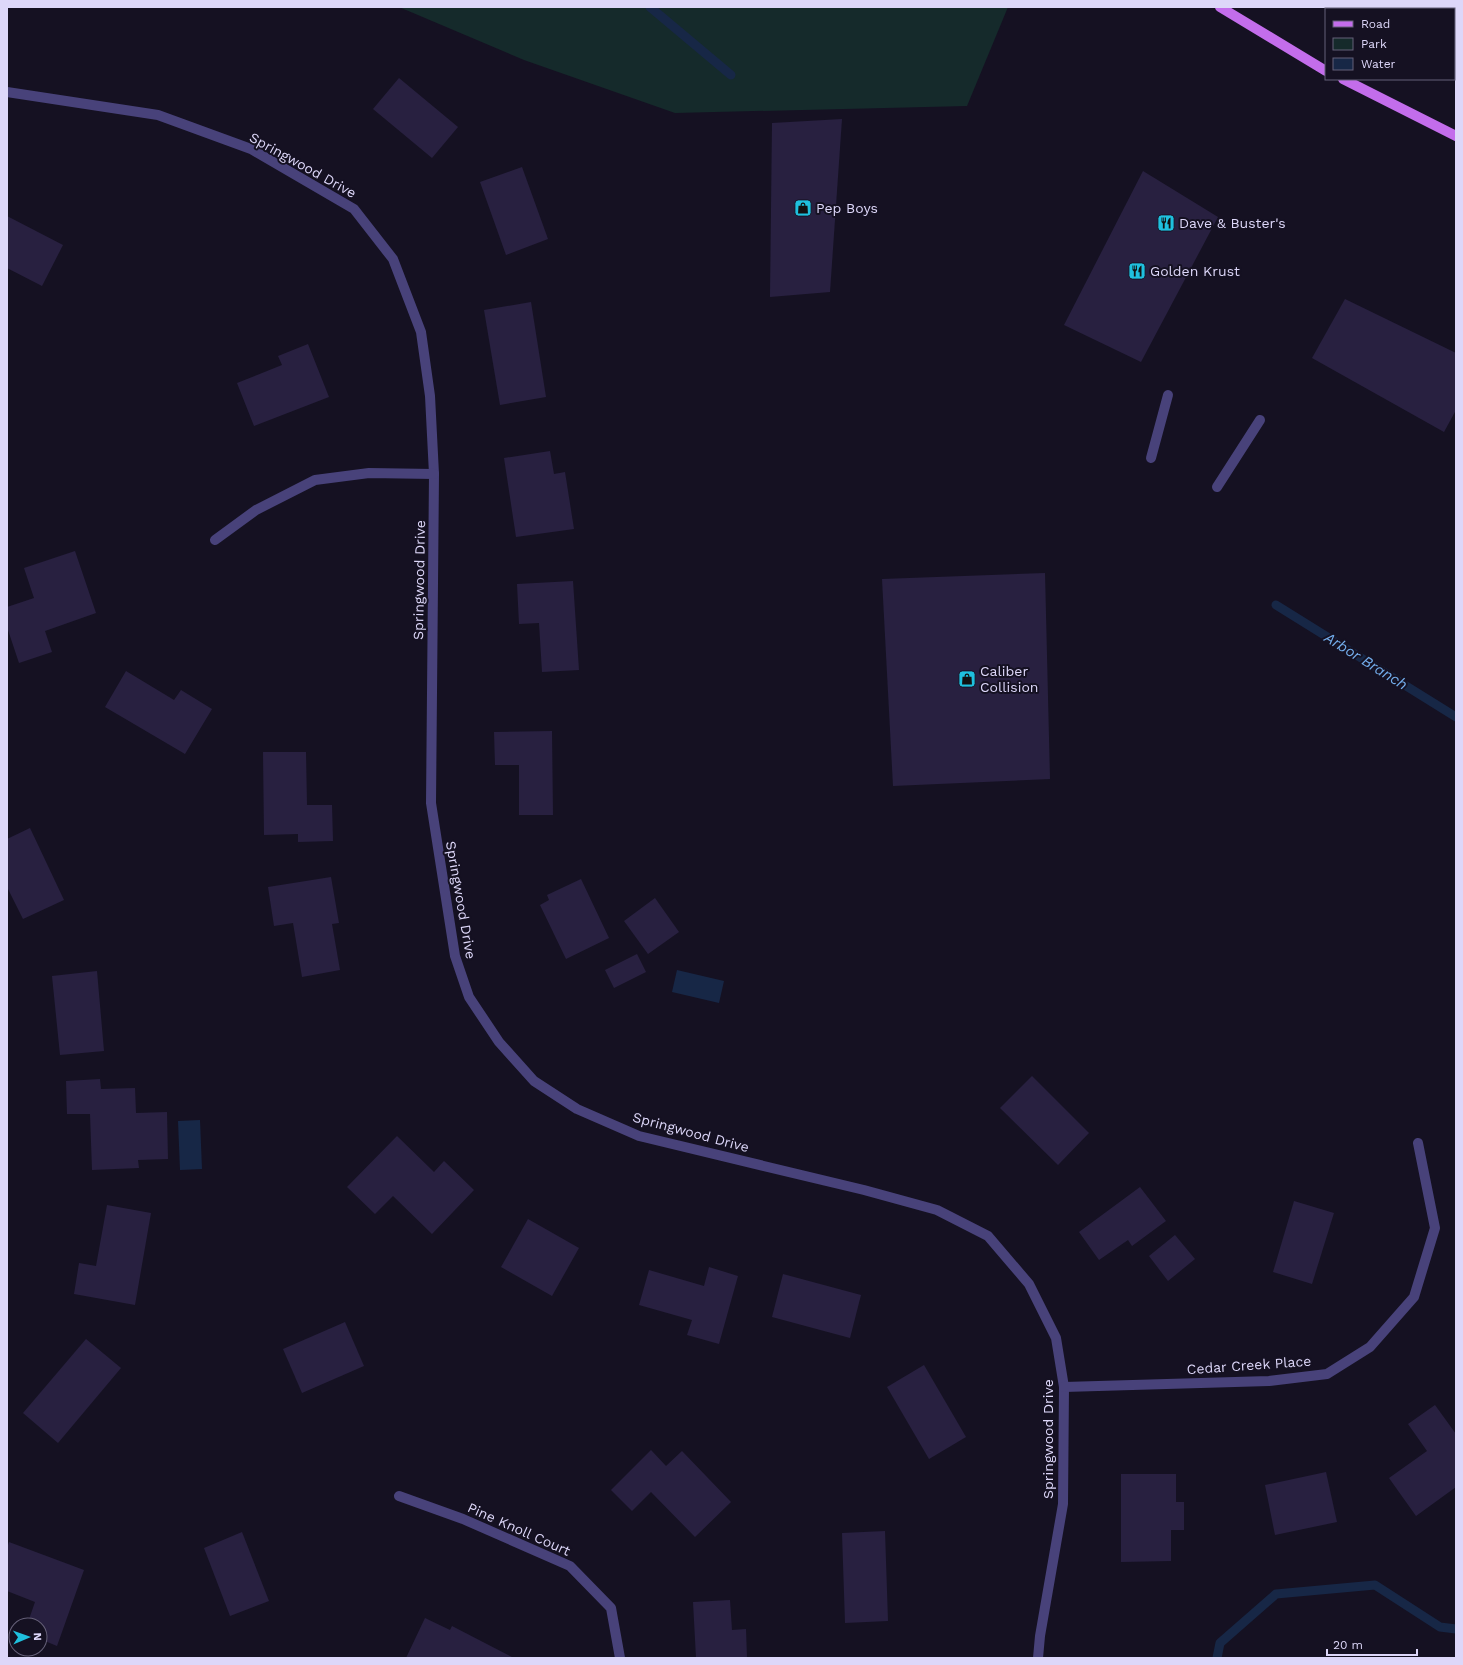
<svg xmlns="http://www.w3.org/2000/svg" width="1463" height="1665" viewBox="0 0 1463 1665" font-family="'Work Sans',sans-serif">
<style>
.green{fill:#152a2b}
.water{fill:#172746}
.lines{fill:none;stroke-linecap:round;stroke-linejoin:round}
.stream{stroke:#172746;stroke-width:9}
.building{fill:#282040}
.minor{stroke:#48427a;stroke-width:10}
.major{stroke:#c36deb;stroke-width:10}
.labels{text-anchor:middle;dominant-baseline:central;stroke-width:4;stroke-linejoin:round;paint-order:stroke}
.street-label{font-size:14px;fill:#ddd7f9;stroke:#151122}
.poi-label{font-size:14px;fill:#ddd7f9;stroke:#151122;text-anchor:start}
.water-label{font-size:15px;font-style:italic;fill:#73adec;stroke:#151122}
</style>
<rect width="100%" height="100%" fill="#151122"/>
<!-- green -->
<path class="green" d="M 399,7 L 1008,7 L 967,106 L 675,113 L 524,60 Z"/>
<!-- water -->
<g class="water">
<path d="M 677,970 L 724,981 L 719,1003 L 672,992 Z"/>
<path d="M 200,1120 L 202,1169 L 180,1170 L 178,1121 Z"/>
</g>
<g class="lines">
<!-- stream -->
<g class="stream">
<path d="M 650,7 L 731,75"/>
<path d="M 1276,605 L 1456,717"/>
<path d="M 1217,1658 L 1220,1643 L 1276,1594 L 1375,1585 L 1440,1627 L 1456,1629"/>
</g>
</g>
<!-- building -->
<g class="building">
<path d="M 399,78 L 458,127 L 432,158 L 373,109 Z"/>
<path d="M 842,119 L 830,292 L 770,297 L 772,123 Z"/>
<path d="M 522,167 L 548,239 L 506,255 L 480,182 Z"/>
<path d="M 1143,171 L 1218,217 L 1141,362 L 1064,325 Z"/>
<path d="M 7,216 L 63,245 L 42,286 L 7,268 Z"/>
<path d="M 1345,299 L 1456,353 L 1456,410 L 1444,432 L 1312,358 Z"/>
<path d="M 531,302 L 546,397 L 500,405 L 484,310 Z"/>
<path d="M 308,344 L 329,397 L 254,426 L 237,383 L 282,365 L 278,356 Z"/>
<path d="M 550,451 L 554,474 L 565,472 L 574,529 L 516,537 L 504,458 Z"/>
<path d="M 75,551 L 96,613 L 45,631 L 52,652 L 19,663 L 7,627 L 7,607 L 34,598 L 24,568 Z"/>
<path d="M 1045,573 L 1050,779 L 893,786 L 882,579 Z"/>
<path d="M 573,581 L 579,670 L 542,672 L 539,623 L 519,624 L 517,584 Z"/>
<path d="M 126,671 L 174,700 L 181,690 L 212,709 L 185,754 L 105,707 Z"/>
<path d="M 552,731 L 553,815 L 519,815 L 519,765 L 495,765 L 494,732 Z"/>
<path d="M 263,752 L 306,752 L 307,805 L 332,805 L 333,841 L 298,842 L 298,834 L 264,835 Z"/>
<path d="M 30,828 L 64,900 L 23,919 L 7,887 L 7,839 Z"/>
<path d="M 331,877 L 339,923 L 332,924 L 340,970 L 302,977 L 293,923 L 274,926 L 268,887 Z"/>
<path d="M 581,879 L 609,938 L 566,959 L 540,905 L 549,900 L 547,895 Z"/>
<path d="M 655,898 L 679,932 L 648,954 L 624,921 Z"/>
<path d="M 637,954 L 646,972 L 614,988 L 605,970 Z"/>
<path d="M 97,971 L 104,1051 L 60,1055 L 52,976 Z"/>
<path d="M 1032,1076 L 1089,1133 L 1058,1165 L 1000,1108 Z"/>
<path d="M 100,1079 L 101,1089 L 135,1088 L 136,1113 L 167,1112 L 168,1159 L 138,1160 L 139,1168 L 92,1170 L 90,1114 L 67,1114 L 66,1081 Z"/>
<path d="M 397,1136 L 434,1172 L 444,1161 L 474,1190 L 432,1234 L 393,1196 L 375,1214 L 347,1187 Z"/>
<path d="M 1140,1187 L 1166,1221 L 1132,1246 L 1128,1240 L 1099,1260 L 1079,1232 Z"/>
<path d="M 1294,1201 L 1334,1213 L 1312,1284 L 1273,1272 Z"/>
<path d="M 107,1205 L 151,1213 L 135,1305 L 74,1294 L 79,1263 L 96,1266 Z"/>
<path d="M 528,1219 L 579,1248 L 552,1296 L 501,1267 Z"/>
<path d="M 1175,1235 L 1195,1259 L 1168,1281 L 1149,1256 Z"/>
<path d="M 709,1267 L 738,1276 L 719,1344 L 687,1335 L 692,1320 L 639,1305 L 649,1270 L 704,1286 Z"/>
<path d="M 783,1274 L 861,1295 L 850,1338 L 772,1317 Z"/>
<path d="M 345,1322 L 364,1366 L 302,1393 L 283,1349 Z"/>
<path d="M 86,1339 L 121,1368 L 58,1443 L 23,1413 Z"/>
<path d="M 924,1365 L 966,1437 L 929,1459 L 887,1387 Z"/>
<path d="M 1435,1405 L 1456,1434 L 1456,1487 L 1416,1516 L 1389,1478 L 1427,1451 L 1408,1424 Z"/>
<path d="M 651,1450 L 666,1466 L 682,1451 L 731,1502 L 695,1537 L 651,1492 L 632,1511 L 611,1490 Z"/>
<path d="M 1326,1472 L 1337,1522 L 1275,1535 L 1265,1485 Z"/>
<path d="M 1121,1474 L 1176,1474 L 1176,1502 L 1184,1502 L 1184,1530 L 1171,1530 L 1171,1561 L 1121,1562 Z"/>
<path d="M 885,1531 L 888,1621 L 845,1623 L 842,1533 Z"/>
<path d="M 242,1532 L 269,1601 L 230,1616 L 204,1548 Z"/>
<path d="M 9,1542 L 84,1570 L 57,1646 L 40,1639 L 40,1625 L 27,1625 L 35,1602 L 7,1591 L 7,1548 Z"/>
<path d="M 730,1600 L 732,1630 L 746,1629 L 747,1658 L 696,1658 L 693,1602 Z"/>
<path d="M 425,1618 L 450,1630 L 452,1626 L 514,1658 L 406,1658 Z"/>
</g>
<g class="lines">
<!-- minor -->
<g class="minor">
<path d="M 7,92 L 158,115 L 251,149 L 354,209 L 393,259 L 421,332 L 430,396 L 434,474 L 431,803 L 455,956 L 469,997 L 499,1042 L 534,1081 L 577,1109 L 639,1136 L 864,1190 L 937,1210 L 988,1236 L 1029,1284 L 1056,1338 L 1064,1387 L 1063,1504 L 1040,1636 L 1038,1658"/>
<path d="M 1151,458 L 1168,395"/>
<path d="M 1217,487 L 1260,420"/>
<path d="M 215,540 L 256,510 L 315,480 L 369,473 L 434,474"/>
<path d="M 1064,1387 L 1269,1381 L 1327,1374 L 1370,1347 L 1414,1297 L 1435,1228 L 1418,1143"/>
<path d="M 399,1496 L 463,1519 L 570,1566 L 611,1608 L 620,1658"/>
</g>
<!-- major -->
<g class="major">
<path d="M 1220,7 L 1326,71"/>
<path d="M 1343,79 L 1456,136"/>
</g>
</g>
<!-- icons -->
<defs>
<g id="shop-square" transform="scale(0.9)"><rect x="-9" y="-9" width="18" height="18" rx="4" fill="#1fc0de" stroke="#151122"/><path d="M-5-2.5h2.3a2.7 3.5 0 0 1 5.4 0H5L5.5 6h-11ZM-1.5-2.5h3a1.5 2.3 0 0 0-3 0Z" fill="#111"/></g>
<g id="restaurant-square" transform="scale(0.9)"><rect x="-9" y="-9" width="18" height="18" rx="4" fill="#1fc0de" stroke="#151122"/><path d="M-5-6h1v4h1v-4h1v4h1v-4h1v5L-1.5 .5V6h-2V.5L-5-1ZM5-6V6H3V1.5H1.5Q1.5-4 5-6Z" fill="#111"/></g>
</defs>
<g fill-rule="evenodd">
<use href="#shop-square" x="803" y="208"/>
<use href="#restaurant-square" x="1166" y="223"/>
<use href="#restaurant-square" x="1137" y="271"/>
<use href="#shop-square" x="967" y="679"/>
</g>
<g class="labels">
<!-- street labels -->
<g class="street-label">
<text transform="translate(303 165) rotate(29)">Springwood Drive</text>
<text transform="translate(419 580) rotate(-89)">Springwood Drive</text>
<text transform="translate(461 900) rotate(80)">Springwood Drive</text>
<text transform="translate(691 1132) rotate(15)">Springwood Drive</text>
<text transform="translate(1249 1365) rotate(-4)">Cedar Creek Place</text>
<text transform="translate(1048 1439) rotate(-90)">Springwood Drive</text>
<text transform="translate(519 1529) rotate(24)">Pine Knoll Court</text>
</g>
<!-- poi labels -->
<g class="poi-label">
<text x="816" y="208">Pep Boys</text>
<text x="1179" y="223">Dave &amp; Buster's</text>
<text x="1150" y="271">Golden Krust</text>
<text x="980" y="671">Caliber<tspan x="980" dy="16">Collision</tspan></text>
</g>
<!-- water labels -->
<g class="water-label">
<text transform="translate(1366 661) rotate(32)">Arbor Branch</text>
</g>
</g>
<!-- border -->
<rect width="1463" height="1665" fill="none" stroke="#ddd7f9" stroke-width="16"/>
<!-- legend -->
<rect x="1325" y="8" width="130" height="72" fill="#151122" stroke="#656078"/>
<rect x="1333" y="21" width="20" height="6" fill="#c36deb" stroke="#656078"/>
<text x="1361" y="28" font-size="12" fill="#ddd7f9">Road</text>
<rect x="1333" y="38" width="20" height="12" fill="#152a2b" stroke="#656078"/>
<text x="1361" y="48" font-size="12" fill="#ddd7f9">Park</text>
<rect x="1333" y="58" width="20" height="12" fill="#172746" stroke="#656078"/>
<text x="1361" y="68" font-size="12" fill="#ddd7f9">Water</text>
<!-- north arrow -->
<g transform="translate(28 1637) rotate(88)"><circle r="19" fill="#151122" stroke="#656078"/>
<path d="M0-3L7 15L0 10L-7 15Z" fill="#1fc0de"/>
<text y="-6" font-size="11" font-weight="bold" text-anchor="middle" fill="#ddd7f9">N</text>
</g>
<!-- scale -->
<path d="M1327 1649v6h90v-6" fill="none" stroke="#ddd7f9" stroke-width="2"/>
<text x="1333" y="1649" font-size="12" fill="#ddd7f9" stroke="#151122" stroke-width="3" paint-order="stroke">20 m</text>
</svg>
